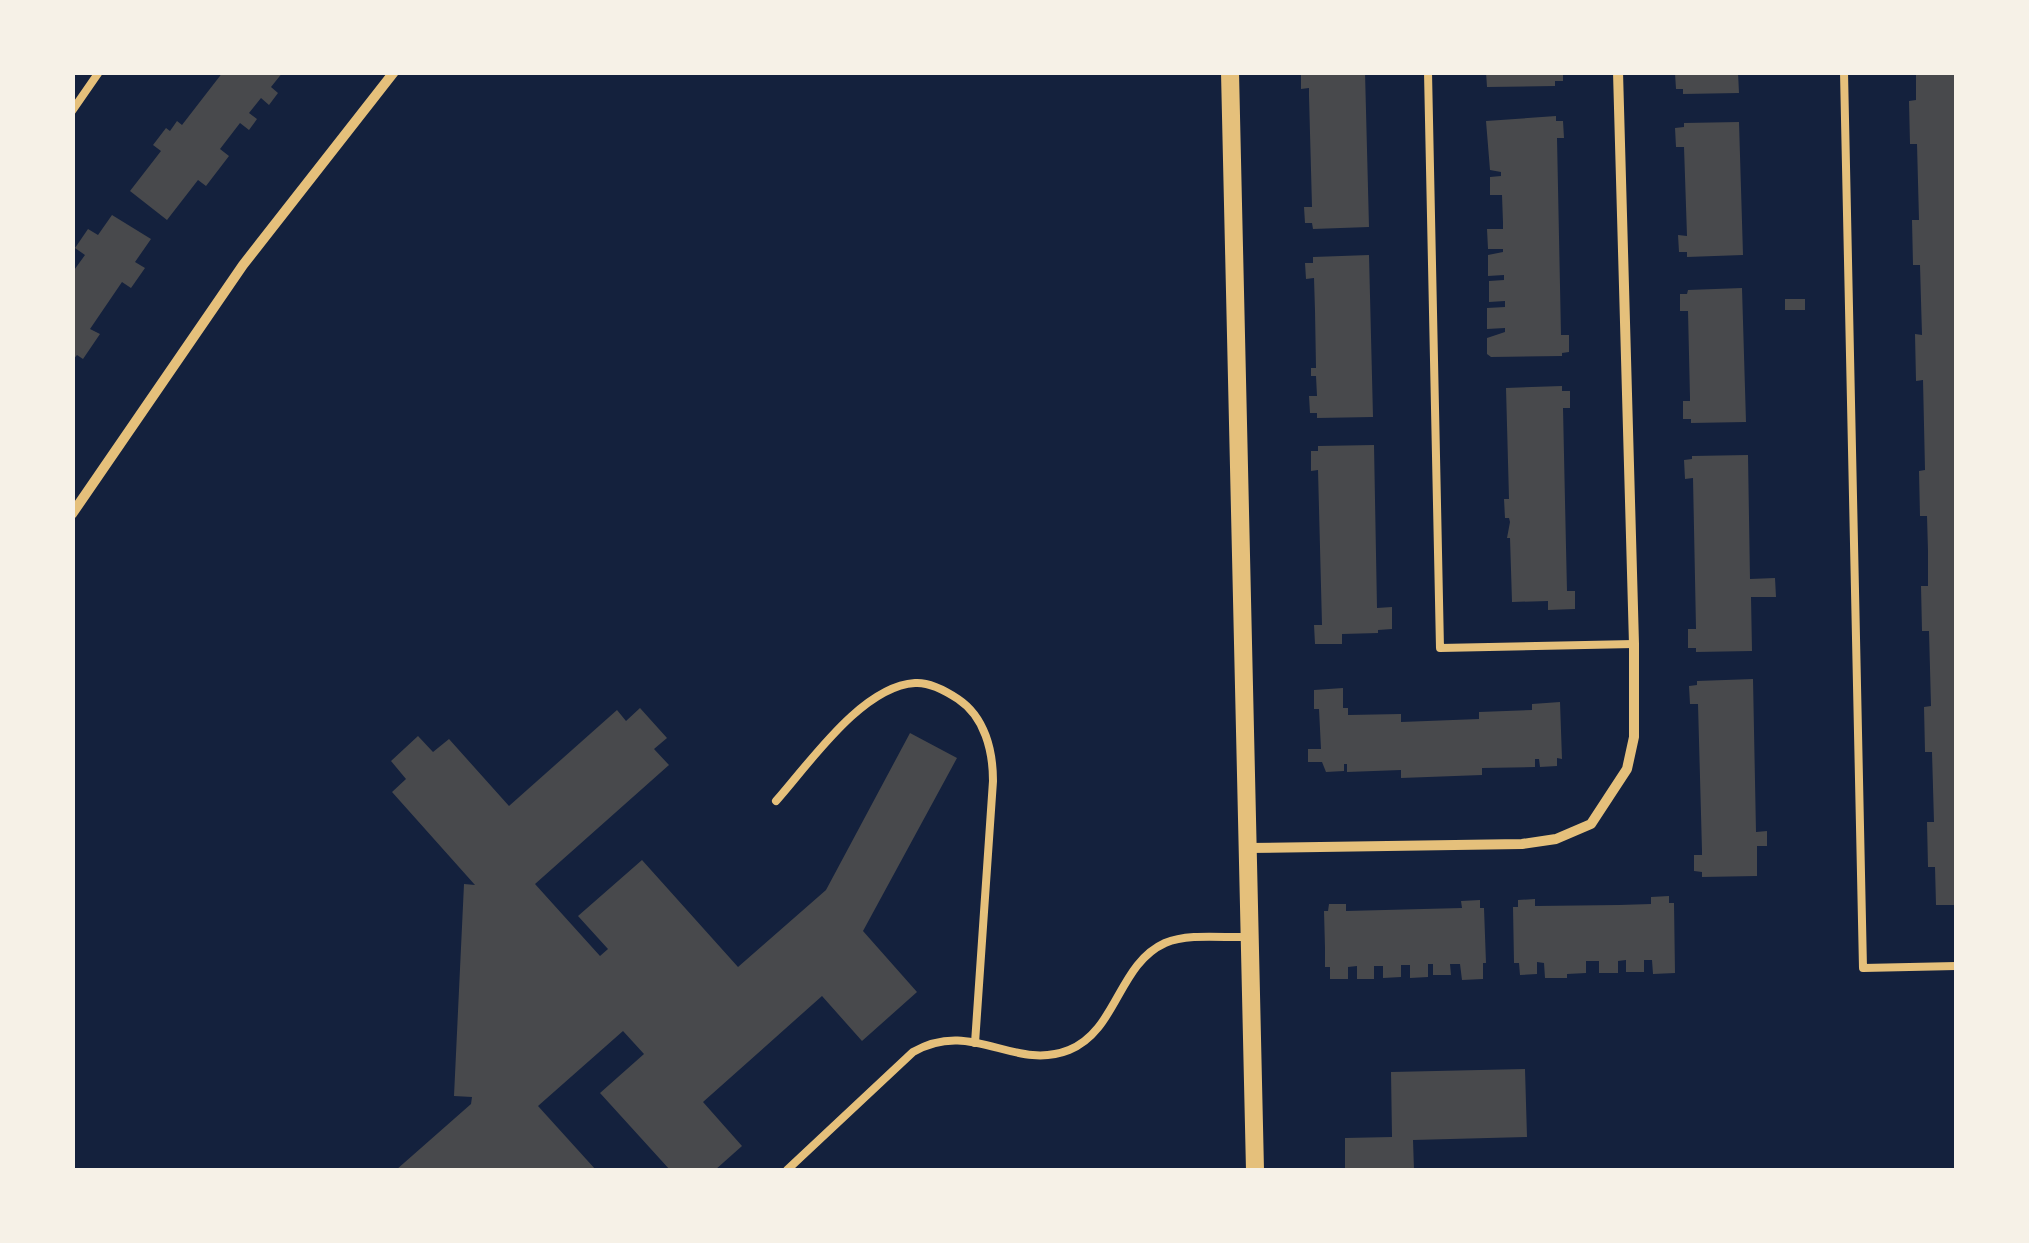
<svg xmlns="http://www.w3.org/2000/svg" width="2029" height="1243" viewBox="0 0 2029 1243" font-family="'Golos Text',sans-serif">
<style>
.building{fill:#48494c}
.lines{fill:none;stroke-linecap:round;stroke-linejoin:round}
.service{stroke:#e5c07b;stroke-width:8}
.minor{stroke:#e5c07b;stroke-width:10}
.tertiary{stroke:#e5c07b;stroke-width:18}
</style>
<rect width="100%" height="100%" fill="#14213d"/>
<!-- building -->
<g class="building">
<path d="M 223,72 L 283,72 L 271,87 L 278,93 L 269,105 L 261,98 L 249,113 L 257,119 L 249,130 L 240,123 L 220,149 L 229,156 L 206,186 L 198,180 L 167,220 L 130,191 L 161,151 L 153,145 L 166,128 L 170,131 L 177,121 L 182,125 Z"/>
<path d="M 1365,72 L 1369,227 L 1313,229 L 1312,223 L 1305,223 L 1304,207 L 1312,207 L 1309,96 L 1309,88 L 1301,89 L 1301,74 Z"/>
<path d="M 1486,72 L 1563,72 L 1563,81 L 1555,81 L 1555,86 L 1487,87 Z"/>
<path d="M 1738,72 L 1739,93 L 1683,94 L 1683,89 L 1676,89 L 1675,73 Z"/>
<path d="M 1916,72 L 1956,72 L 1956,905 L 1936,905 L 1935,867 L 1928,867 L 1927,822 L 1934,822 L 1932,752 L 1925,752 L 1924,707 L 1931,706 L 1929,631 L 1922,631 L 1921,586 L 1928,586 L 1928,551 L 1927,516 L 1920,516 L 1919,471 L 1925,470 L 1923,380 L 1916,381 L 1915,334 L 1922,335 L 1921,301 L 1920,265 L 1913,265 L 1912,220 L 1919,220 L 1917,144 L 1910,144 L 1909,101 L 1916,100 Z"/>
<path d="M 1556,116 L 1556,121 L 1563,121 L 1564,138 L 1557,138 L 1561,335 L 1569,335 L 1569,352 L 1562,353 L 1562,356 L 1491,357 L 1487,354 L 1487,338 L 1505,332 L 1505,328 L 1487,329 L 1487,308 L 1505,307 L 1505,301 L 1489,302 L 1489,281 L 1504,280 L 1504,275 L 1488,276 L 1488,255 L 1503,252 L 1503,249 L 1488,249 L 1487,229 L 1503,229 L 1503,223 L 1502,195 L 1490,195 L 1490,177 L 1501,176 L 1501,172 L 1490,170 L 1486,121 Z"/>
<path d="M 1739,122 L 1743,255 L 1687,257 L 1687,252 L 1679,252 L 1678,235 L 1687,236 L 1684,147 L 1676,147 L 1675,128 L 1684,127 L 1684,123 Z"/>
<path d="M 112,215 L 151,239 L 135,262 L 145,268 L 131,288 L 122,282 L 90,329 L 100,334 L 83,359 L 77,355 L 72,361 L 72,273 L 85,255 L 75,248 L 88,229 L 98,235 Z"/>
<path d="M 1369,255 L 1373,417 L 1317,418 L 1317,413 L 1310,413 L 1309,396 L 1317,396 L 1316,376 L 1311,376 L 1311,368 L 1316,368 L 1315,311 L 1314,278 L 1306,279 L 1305,263 L 1313,263 L 1313,257 Z"/>
<path d="M 1742,288 L 1746,422 L 1691,423 L 1691,419 L 1683,419 L 1683,401 L 1690,401 L 1690,398 L 1688,311 L 1680,311 L 1680,294 L 1687,294 L 1688,290 Z"/>
<rect x="1785" y="299" width="20" height="11"/>
<path d="M 1562,386 L 1562,391 L 1570,391 L 1570,408 L 1563,408 L 1566,547 L 1567,591 L 1575,591 L 1575,609 L 1548,610 L 1548,601 L 1512,602 L 1510,538 L 1507,538 L 1510,522 L 1509,518 L 1505,518 L 1504,499 L 1509,499 L 1506,388 Z"/>
<path d="M 1374,445 L 1377,608 L 1392,607 L 1392,629 L 1378,630 L 1378,633 L 1342,634 L 1342,644 L 1315,644 L 1314,625 L 1322,625 L 1318,470 L 1311,471 L 1311,451 L 1318,451 L 1318,446 Z"/>
<path d="M 1748,455 L 1750,579 L 1775,578 L 1776,597 L 1751,597 L 1752,651 L 1696,652 L 1696,648 L 1688,648 L 1688,629 L 1696,629 L 1693,478 L 1685,479 L 1684,460 L 1692,459 L 1692,456 Z"/>
<path d="M 1753,679 L 1756,832 L 1767,831 L 1767,846 L 1757,846 L 1757,876 L 1702,877 L 1702,872 L 1694,871 L 1694,855 L 1702,855 L 1702,851 L 1698,704 L 1690,704 L 1689,686 L 1697,685 L 1697,681 Z"/>
<path d="M 1343,688 L 1343,708 L 1348,708 L 1348,715 L 1401,714 L 1401,722 L 1479,719 L 1479,712 L 1532,710 L 1532,704 L 1560,702 L 1562,759 L 1557,758 L 1557,766 L 1540,767 L 1539,759 L 1535,759 L 1535,767 L 1482,768 L 1482,775 L 1401,778 L 1401,770 L 1347,772 L 1347,764 L 1344,764 L 1344,771 L 1326,772 L 1322,762 L 1308,762 L 1308,749 L 1321,749 L 1319,709 L 1314,709 L 1314,690 Z"/>
<path d="M 640,708 L 667,738 L 654,749 L 669,765 L 535,884 L 600,956 L 608,949 L 578,916 L 642,860 L 738,967 L 826,890 L 910,733 L 957,758 L 863,931 L 917,992 L 862,1041 L 822,996 L 703,1102 L 742,1146 L 715,1170 L 670,1170 L 600,1093 L 644,1054 L 623,1031 L 538,1106 L 596,1170 L 396,1170 L 471,1104 L 472,1097 L 454,1096 L 464,884 L 475,885 L 392,792 L 406,779 L 391,761 L 418,736 L 433,752 L 449,739 L 509,806 L 617,710 L 626,721 Z"/>
<path d="M 1669,896 L 1669,903 L 1674,903 L 1675,973 L 1653,974 L 1652,960 L 1644,960 L 1644,972 L 1626,972 L 1626,960 L 1618,961 L 1618,973 L 1599,973 L 1599,961 L 1586,961 L 1586,973 L 1567,974 L 1567,978 L 1545,978 L 1544,963 L 1537,962 L 1537,974 L 1520,975 L 1519,963 L 1514,963 L 1513,907 L 1518,907 L 1518,900 L 1535,899 L 1535,906 L 1619,905 L 1651,904 L 1651,897 Z"/>
<path d="M 1480,900 L 1480,908 L 1484,908 L 1486,963 L 1483,963 L 1483,979 L 1462,980 L 1460,964 L 1450,964 L 1451,975 L 1433,975 L 1433,964 L 1428,964 L 1428,977 L 1410,978 L 1410,965 L 1401,965 L 1401,977 L 1383,978 L 1383,966 L 1374,966 L 1374,979 L 1357,979 L 1357,966 L 1348,967 L 1348,979 L 1330,979 L 1330,967 L 1325,967 L 1325,948 L 1324,911 L 1328,911 L 1329,904 L 1346,904 L 1346,911 L 1462,908 L 1461,901 Z"/>
<path d="M 1525,1069 L 1527,1137 L 1413,1140 L 1414,1170 L 1345,1170 L 1345,1138 L 1392,1137 L 1391,1072 Z"/>
</g>
<g class="lines">
<!-- service -->
<g class="service">
<path d="M 1428,72 L 1440,648 L 1634,644"/>
<path d="M 1844,72 L 1863,968 L 1956,966"/>
<path d="M 72,111 L 99,72"/>
<path d="M 776,801 C 809,764 862,686 915,683 C 930,682 946,691 958,699 C 985,717 993,751 993,781 L 975,1043"/>
<path d="M 787,1170 L 913,1052 C 972,1018 1014,1072 1069,1050 C 1117,1031 1118,964 1165,943 C 1189,933 1223,938 1249,937"/>
</g>
<!-- minor -->
<g class="minor">
<path d="M 72,514 L 243,265 L 394,72"/>
<path d="M 1247,848 L 1522,844 L 1556,839 L 1591,824 L 1627,769 L 1634,737 L 1634,644 L 1618,72"/>
</g>
<!-- tertiary -->
<path class="tertiary" d="M 1230,72 L 1255,1170"/>
</g>
<!-- border -->
<rect width="2029" height="1243" fill="none" stroke="#f6f1e7" stroke-width="150"/>
</svg>
